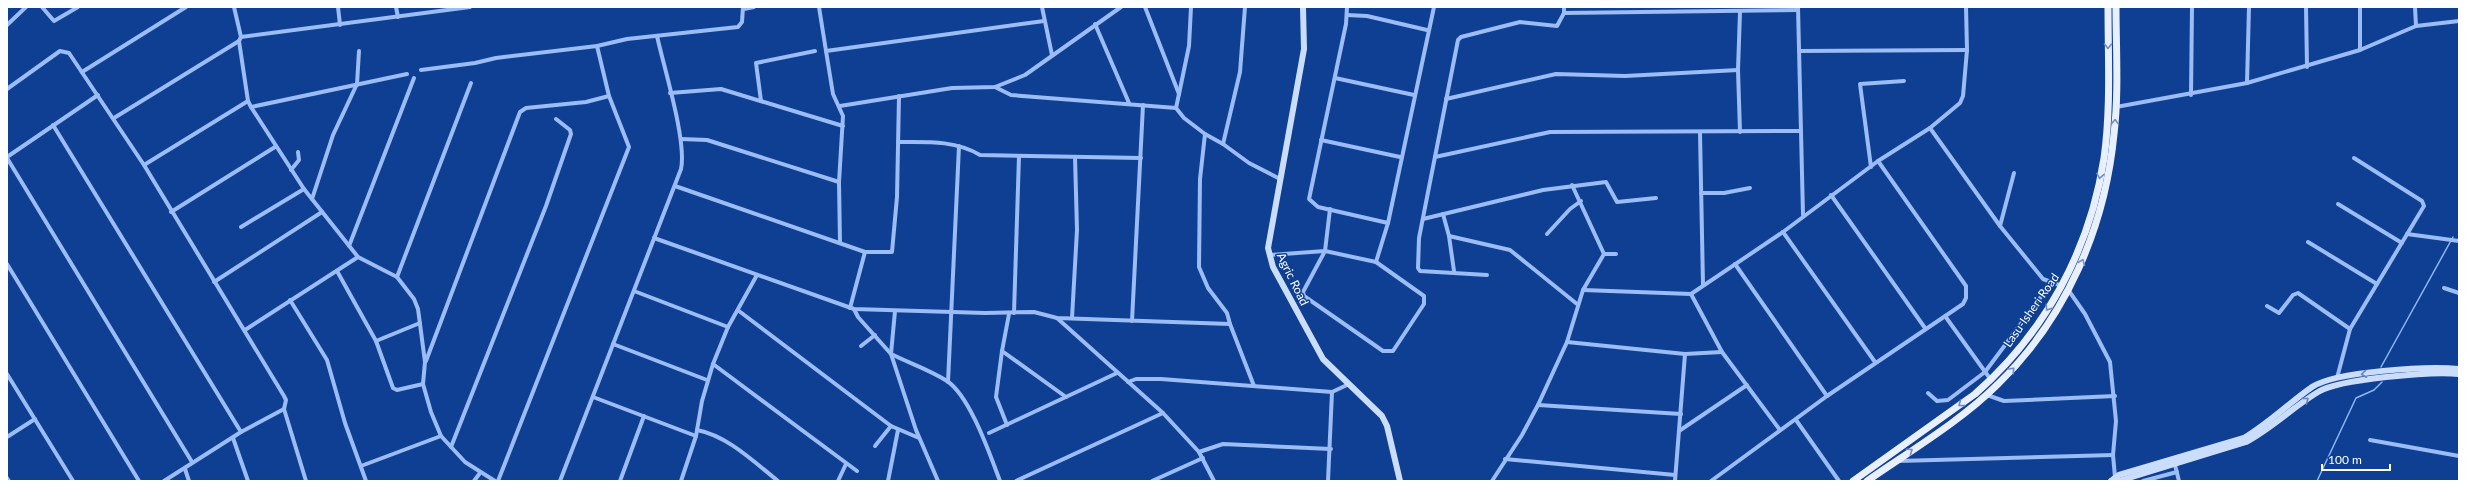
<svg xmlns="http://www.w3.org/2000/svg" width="2466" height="488" viewBox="0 0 2466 488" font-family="Lato,sans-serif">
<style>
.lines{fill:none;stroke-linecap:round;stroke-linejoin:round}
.stream{stroke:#8db6f7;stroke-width:1.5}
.street{stroke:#9bbcf4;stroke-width:4}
.secondary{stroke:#cbddfd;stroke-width:6}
.primary{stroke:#e8efff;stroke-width:7}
.oneway{stroke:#718ec4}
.oneway2{stroke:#6486c3}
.labels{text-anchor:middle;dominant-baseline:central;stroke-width:3;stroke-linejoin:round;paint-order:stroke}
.street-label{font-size:12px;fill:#fff;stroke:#0f3f93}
</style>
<rect width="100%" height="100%" fill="#0f3f93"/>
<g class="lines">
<!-- stream -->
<g class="stream">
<path d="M 2381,367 L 2453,237"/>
<path d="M 2317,481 L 2356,398 L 2374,390 L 2382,382"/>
</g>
<!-- street -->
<g class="street">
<path d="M 42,7 L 54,21 L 78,7"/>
<path d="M 234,7 L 241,37 L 239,41 L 248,101 L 251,107 L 304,189 L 358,257 L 397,277 L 414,299 L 418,309 L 425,362 L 423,384 L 431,412 L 441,436 L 465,462 L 495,481"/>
<path d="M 338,7 L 340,25"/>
<path d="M 396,7 L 398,17"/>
<path d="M 819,7 L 826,51 L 1044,21"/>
<path d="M 1042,7 L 1052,55"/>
<path d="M 1145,7 L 1179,94 L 1176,108"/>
<path d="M 1347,7 L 1346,24 L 1309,199 L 1318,207 L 1388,223"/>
<path d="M 1798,7 L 1803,215"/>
<path d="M 2306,7 L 2307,67"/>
<path d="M 2415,7 L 2416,26"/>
<path d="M 744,9 L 754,7"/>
<path d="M 1740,12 L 1738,70 L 1740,132"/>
<path d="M 1564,13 L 1798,10"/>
<path d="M 1347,15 L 1367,16 L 1427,30"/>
<path d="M 1095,24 L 1129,103"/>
<path d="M 7,25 L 26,7"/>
<path d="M 241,37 L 470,7"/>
<path d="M 2360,50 L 2360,7"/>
<path d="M 826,51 L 833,94 L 843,116 L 839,182 L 840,243"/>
<path d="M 1799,51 L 1967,50"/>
<path d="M 421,70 L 475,63 L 496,58 L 597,46 L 627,39 L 738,27 L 742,22 L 743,7"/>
<path d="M 82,72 L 186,7"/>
<path d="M 1335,78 L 1414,95"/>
<path d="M 2247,83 L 2249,7"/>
<path d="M 995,87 L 1011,95 L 1176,108 L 1184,118 L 1205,134 L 1223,144 L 1249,163 L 1280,179"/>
<path d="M 7,89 L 60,51 L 69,53 L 144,165 L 284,396 L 286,400 L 284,409 L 306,481"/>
<path d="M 670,93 L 721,89 L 843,126"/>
<path d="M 1179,94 L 1189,46 L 1191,7"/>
<path d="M 2191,95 L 2192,7"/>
<path d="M 1446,99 L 1556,74 L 1625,76 L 1738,70"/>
<path d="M 761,101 L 756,63 L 815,51"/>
<path d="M 840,106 L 952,88 L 995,87 L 1025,75 L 1121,7"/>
<path d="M 251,107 L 407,74"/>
<path d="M 2116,107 L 2247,83 L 2360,50 L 2416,26 L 2459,21"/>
<path d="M 114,118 L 239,41"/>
<path d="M 53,125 L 241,432"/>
<path d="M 1930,128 L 2000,226 L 2043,279 L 2062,286"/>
<path d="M 1700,133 L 1703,285"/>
<path d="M 1205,134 L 1200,179 L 1199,267 L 1208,288 L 1227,313 L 1230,324"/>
<path d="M 681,139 L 707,140 L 839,182"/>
<path d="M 1321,140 L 1400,157"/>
<path d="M 898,142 C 926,142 955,140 980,155 L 1141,158"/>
<path d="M 1223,144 L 1240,72 L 1245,7"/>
<path d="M 7,157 L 98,95"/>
<path d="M 1435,157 L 1550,132 L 1801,131"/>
<path d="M 7,158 L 192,462"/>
<path d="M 144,165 L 248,101"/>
<path d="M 1871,167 L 1860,84 L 1904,81"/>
<path d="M 291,170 L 299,160 L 298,152"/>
<path d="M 675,186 L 865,252 L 892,252 L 897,197 L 899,96"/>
<path d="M 1701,193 L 1724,193 L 1750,188"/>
<path d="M 1831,195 L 1925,328"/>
<path d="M 312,199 L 333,135 L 357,84 L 359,51"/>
<path d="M 2338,204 L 2402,243"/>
<path d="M 171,212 L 275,147"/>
<path d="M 1443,214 L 1449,236 L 1454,271"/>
<path d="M 1423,219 L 1543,190 L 1606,182 L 1617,202 L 1656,198"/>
<path d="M 2000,226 L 2014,173"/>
<path d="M 241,227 L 304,189"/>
<path d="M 1783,232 L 1875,362"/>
<path d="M 1547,234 L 1570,209 L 1581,201"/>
<path d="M 2407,234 L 2459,241"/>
<path d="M 1449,236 L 1510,250 L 1577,304"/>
<path d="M 654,238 L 854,309 L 985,313 L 1034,312 L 1057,318 L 1230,324 L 1254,386"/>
<path d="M 2308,242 L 2377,284"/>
<path d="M 349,246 L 414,78"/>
<path d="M 1325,251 L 1376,262 L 1424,296 L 1424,304 L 1393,351 L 1383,351 L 1304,296 L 1303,292 Z"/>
<path d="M 1604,254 L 1616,254"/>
<path d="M 1269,255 L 1325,251 L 1330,209"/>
<path d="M 1376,262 L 1388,223 L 1434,7"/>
<path d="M 7,264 L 139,481"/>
<path d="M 1735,264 L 1827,396"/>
<path d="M 337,271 L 376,341 L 393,388 L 397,390 L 423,384"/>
<path d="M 1487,275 L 1420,271 L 1418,268 L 1419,238 L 1458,40 L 1461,37 L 1520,22 L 1557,26 L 1564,13 L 1564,7"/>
<path d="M 397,277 L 471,83"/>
<path d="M 214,282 L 322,212"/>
<path d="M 2444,288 L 2459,293"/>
<path d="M 1583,290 L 1691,294 L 1783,232 L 1878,161 L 1930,128 L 1960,103 L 1963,96 L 1967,50 L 1966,7"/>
<path d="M 634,291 L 728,327"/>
<path d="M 2069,291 L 2085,314 L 2110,362 L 2116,421 L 2113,455 L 2115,477"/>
<path d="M 1691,294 L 1722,352 L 1780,430"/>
<path d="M 290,300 L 327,360 L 345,423 L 366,481"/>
<path d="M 2267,306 L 2279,313 L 2293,295 L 2298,293 L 2350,329"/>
<path d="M 850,308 L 865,252"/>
<path d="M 854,309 L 858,317 L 891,354 L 916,430 L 938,481"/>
<path d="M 739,311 L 891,426 L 919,438"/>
<path d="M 895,311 L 891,354 C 909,363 930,370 947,381 C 970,396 990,455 1000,481"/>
<path d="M 1014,313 L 1019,156"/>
<path d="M 1945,316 L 1991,380"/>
<path d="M 1057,318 L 1163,413 L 1199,452 L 1214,481"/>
<path d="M 1072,318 L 1077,230 L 1075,157"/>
<path d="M 1132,321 L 1143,105"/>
<path d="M 245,330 L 358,257"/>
<path d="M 376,341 L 420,323"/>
<path d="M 1567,342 L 1685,354 L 1722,352"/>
<path d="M 613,344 L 707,380"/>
<path d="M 861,346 L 875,335"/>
<path d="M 1002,351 L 1009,314"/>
<path d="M 426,361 L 520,112 L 526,108 L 586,102 L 609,96"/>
<path d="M 713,364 L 857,471"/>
<path d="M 7,374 L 73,481"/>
<path d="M 2337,378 L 2350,329 L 2424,206 L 2422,201 L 2354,158"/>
<path d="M 948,382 L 959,146"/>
<path d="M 1128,382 L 1136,379 L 1161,379 L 1332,392 L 1347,385"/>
<path d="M 1928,393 L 1937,401 L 1948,400 L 1985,372 L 2052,282"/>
<path d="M 1987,395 L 2004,401 L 2115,396"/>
<path d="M 593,397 L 696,436"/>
<path d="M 1538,405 L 1681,414"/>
<path d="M 1796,420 L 1839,481"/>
<path d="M 1007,425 L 996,397 L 1002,351 L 1066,397"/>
<path d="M 697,430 C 728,436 754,462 778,481"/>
<path d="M 1679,431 L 1747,385"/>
<path d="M 989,433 L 1117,373"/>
<path d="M 7,437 L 35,419"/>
<path d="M 233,438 L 248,481"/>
<path d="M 2370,440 L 2459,456"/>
<path d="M 875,446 L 891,426"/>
<path d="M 451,447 L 546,206 L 571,134 L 570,130 L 556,119"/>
<path d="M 1199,452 L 1223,444 L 1331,449"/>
<path d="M 1505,459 L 1675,475"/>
<path d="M 1898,461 L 2113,455"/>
<path d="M 2175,465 L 2179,481"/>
<path d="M 361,466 L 441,436"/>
<path d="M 185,469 L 189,481"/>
<path d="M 7,478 L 9,481"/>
<path d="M 164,481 L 241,432 L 284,409"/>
<path d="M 474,481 L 480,473"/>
<path d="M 498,481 L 629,147 L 609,96 L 597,46"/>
<path d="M 560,481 L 681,169 C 687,141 664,68 657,36"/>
<path d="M 620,481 L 644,416"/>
<path d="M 681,481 L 696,436 L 702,401 L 713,364 L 728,327 L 757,275"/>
<path d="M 838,481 L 846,464"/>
<path d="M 888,481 L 898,430"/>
<path d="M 1016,481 L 1163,413"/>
<path d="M 1152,481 L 1203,458"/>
<path d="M 1328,481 L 1332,392"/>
<path d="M 1492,481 L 1522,435 L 1538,405 L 1567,342 L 1583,290 L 1604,254 L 1572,185"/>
<path d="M 1675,481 L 1685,354"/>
<path d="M 1711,481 L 1827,396 L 1963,304 L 1966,298 L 1966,286 L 1878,161"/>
<path d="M 2143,481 L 2177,472"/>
</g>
<!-- secondary -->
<g class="secondary">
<path d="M 1303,7 L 1304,49 L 1268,248 L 1273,267 L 1323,359 L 1382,416 L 1387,426 L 1400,481"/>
<path d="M 2111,481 L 2119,475 L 2244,438 C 2269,423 2289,403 2312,387 C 2336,371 2429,366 2459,369"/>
<path d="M 2119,481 L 2246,442 C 2272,428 2293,407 2318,392 C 2338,379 2433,371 2459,374"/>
</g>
<!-- primary -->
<g class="primary">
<path d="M 1853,481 L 1975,394 C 2045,333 2090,250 2104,158 C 2111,109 2108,57 2108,7"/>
<path d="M 1867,481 C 1910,451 1961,421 1998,384 C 2066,318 2105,228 2114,134 C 2119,92 2116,49 2116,7"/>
</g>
</g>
<!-- one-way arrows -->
<defs><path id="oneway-chevron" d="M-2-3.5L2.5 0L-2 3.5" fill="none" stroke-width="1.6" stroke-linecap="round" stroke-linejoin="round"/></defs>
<g class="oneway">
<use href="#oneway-chevron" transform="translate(2108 46) rotate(91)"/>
<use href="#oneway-chevron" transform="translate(2115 122) rotate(-88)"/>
<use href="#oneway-chevron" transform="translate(2100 176) rotate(100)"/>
<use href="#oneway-chevron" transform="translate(2082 262) rotate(-68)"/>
<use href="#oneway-chevron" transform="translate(2048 308) rotate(125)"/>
<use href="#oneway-chevron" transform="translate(2012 370) rotate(-47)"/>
<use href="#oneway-chevron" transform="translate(1961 404) rotate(144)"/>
<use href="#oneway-chevron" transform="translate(1910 451) rotate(-35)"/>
</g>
<g class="oneway2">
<use href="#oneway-chevron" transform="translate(2364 374) rotate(174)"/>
<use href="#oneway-chevron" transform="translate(2306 400) rotate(-37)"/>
</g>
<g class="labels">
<!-- street labels -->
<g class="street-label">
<text transform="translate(1293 279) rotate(64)">Agric Road</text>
<text transform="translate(2031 310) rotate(-55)">Lasu-Isheri Road</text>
</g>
</g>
<!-- border -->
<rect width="2466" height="488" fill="none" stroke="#ffffff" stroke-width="16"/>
<!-- scale -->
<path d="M2322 464v6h68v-6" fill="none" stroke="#ffffff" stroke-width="2"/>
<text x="2328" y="464" font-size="12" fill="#ffffff" stroke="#0f3f93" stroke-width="3" paint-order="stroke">100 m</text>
</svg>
